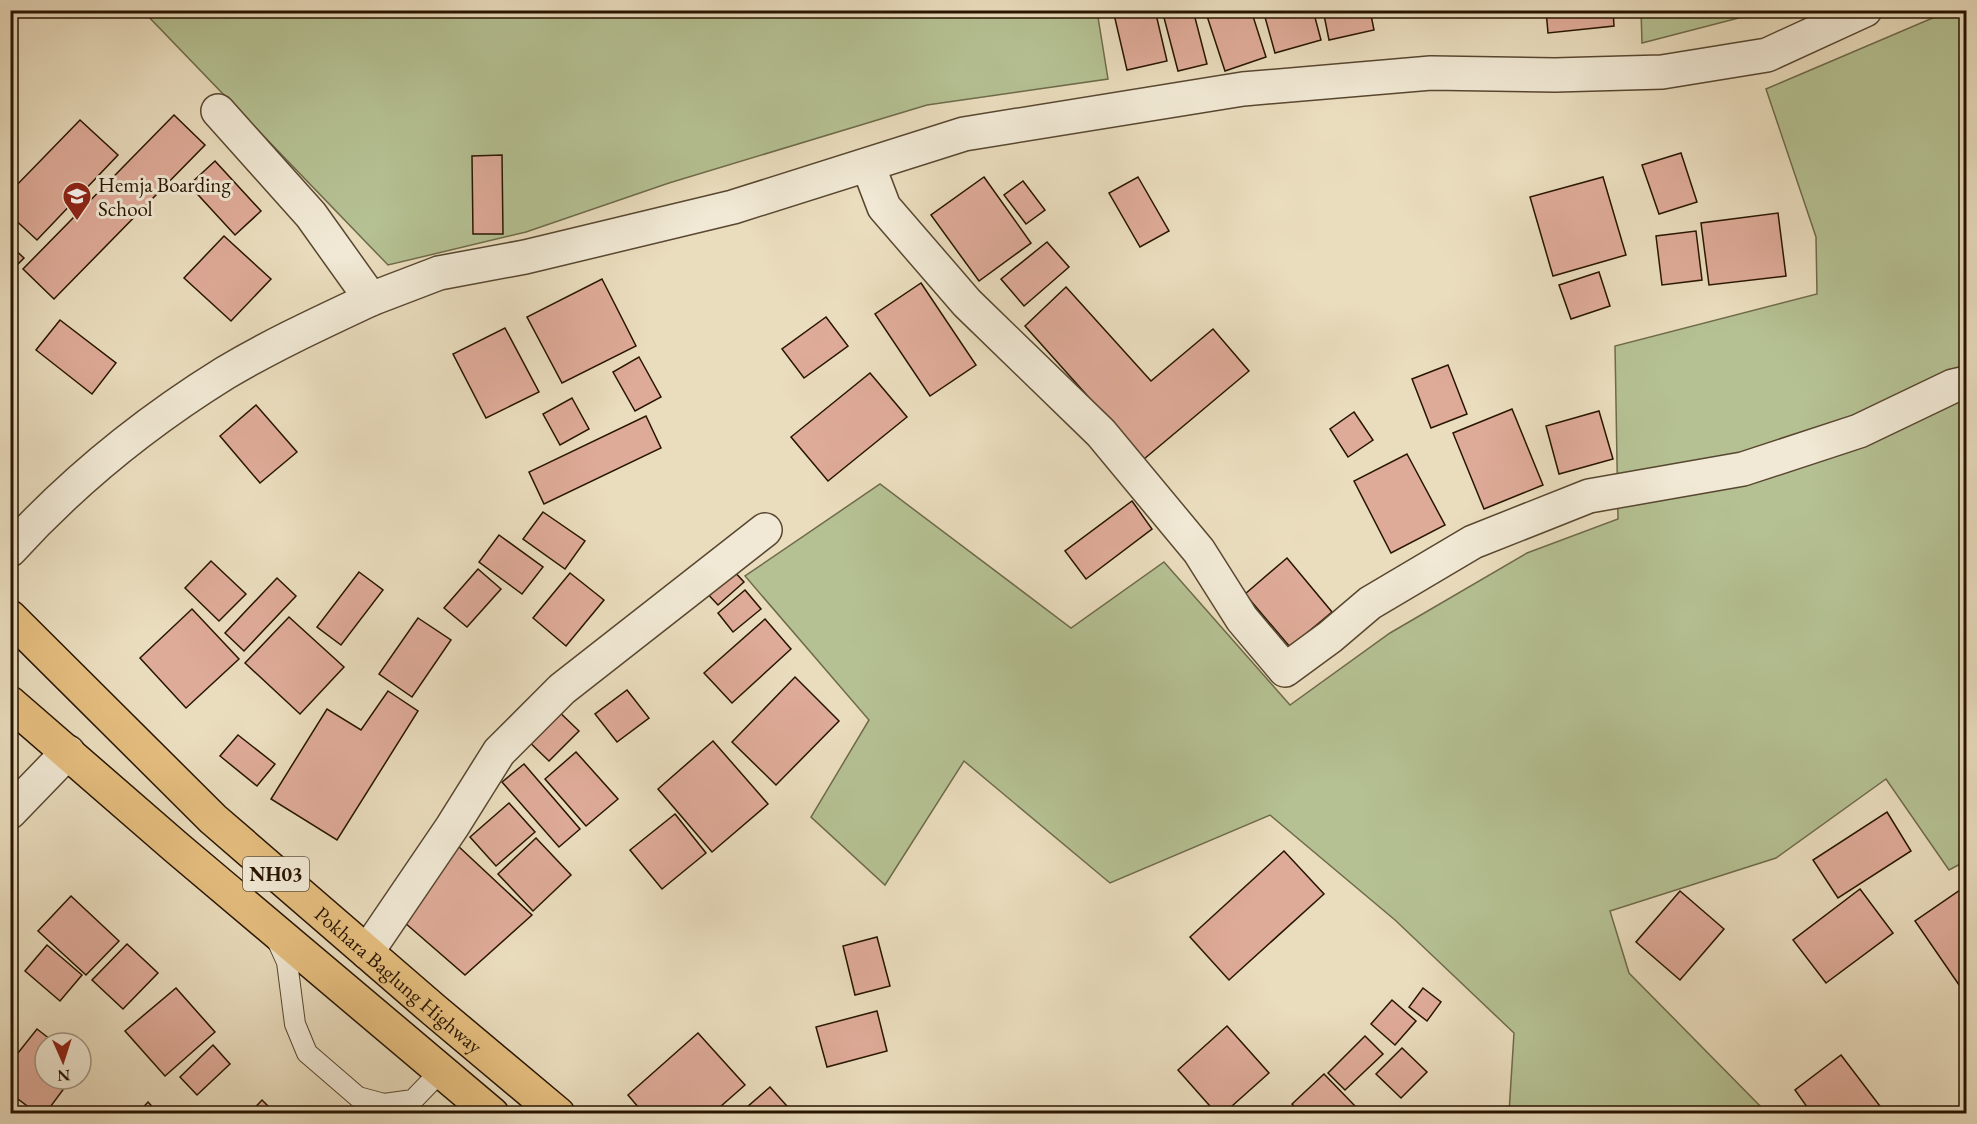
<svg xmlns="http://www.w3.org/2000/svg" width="1977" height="1124" viewBox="0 0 1977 1124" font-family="'EB Garamond',serif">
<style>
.green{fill:#b5c193;stroke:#6e6b4a;stroke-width:1.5}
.building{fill:#dfab99;stroke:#281500;stroke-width:1.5}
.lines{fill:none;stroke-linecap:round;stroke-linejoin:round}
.lane-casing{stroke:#584730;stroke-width:22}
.street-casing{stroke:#584730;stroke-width:36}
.highway-casing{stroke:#281500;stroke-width:36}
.lane{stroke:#f1e9d5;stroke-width:20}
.street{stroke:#f1e9d5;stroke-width:33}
.highway{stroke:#e5be7f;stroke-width:33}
.labels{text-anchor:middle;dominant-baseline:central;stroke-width:6;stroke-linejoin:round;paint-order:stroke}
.shield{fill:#f1e9d5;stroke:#645540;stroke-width:1.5}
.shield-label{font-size:20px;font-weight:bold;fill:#281500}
.poi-label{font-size:21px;fill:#281500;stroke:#f1e9d5;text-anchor:start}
.street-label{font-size:21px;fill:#281500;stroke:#f1e9d5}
</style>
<rect width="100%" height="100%" fill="#eaddbe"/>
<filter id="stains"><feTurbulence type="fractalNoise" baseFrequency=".00333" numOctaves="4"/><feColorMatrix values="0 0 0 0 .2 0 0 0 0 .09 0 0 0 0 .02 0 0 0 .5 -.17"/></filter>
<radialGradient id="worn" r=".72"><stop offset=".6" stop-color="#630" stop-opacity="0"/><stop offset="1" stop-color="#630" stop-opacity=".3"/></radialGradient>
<!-- green -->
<g class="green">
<path d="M 1641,10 L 1766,10 L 1766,11 L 1642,43 Z"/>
<path d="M 143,11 L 1097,11 L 1108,79 L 927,105 L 669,183 L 526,232 L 388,265 Z"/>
<path d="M 1949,11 L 1961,11 L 1966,20 L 1966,861 L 1949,870 L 1886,779 L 1776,858 L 1610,911 L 1629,973 L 1767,1113 L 1509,1113 L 1514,1033 L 1395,920 L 1270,815 L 1110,883 L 964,761 L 885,885 L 811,817 L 869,720 L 745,576 L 880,484 L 1071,628 L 1164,562 L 1290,705 L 1390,633 L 1527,553 L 1618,519 L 1615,346 L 1817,294 L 1816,237 L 1766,89 Z"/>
</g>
<!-- building -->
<g class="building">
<path d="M 1113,10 L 1155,10 L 1167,61 L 1127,70 Z"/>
<path d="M 1162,10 L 1193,10 L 1207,64 L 1178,71 Z"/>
<path d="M 1205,10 L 1251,10 L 1266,57 L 1225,71 Z"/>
<path d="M 1263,10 L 1313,10 L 1321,40 L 1275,53 Z"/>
<path d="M 1323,10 L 1370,10 L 1374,30 L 1329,40 Z"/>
<path d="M 1546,10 L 1613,10 L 1614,26 L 1548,33 Z"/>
<path d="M 174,115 L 205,145 L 54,299 L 23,269 Z"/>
<path d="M 80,120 L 118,155 L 37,240 L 10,215 L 10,192 Z"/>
<path d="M 1681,153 L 1697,202 L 1659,214 L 1642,165 Z"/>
<path d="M 502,155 L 503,234 L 473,234 L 472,156 Z"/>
<path d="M 215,161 L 261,211 L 235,235 L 189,185 Z"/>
<path d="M 984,177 L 1031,243 L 979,281 L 931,215 Z"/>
<path d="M 1138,177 L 1169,231 L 1140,247 L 1109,193 Z"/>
<path d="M 1603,177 L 1626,255 L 1553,276 L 1530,197 Z"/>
<path d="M 1023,181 L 1045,210 L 1026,224 L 1004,195 Z"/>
<path d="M 1778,213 L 1786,276 L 1709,285 L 1701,223 Z"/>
<path d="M 1696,231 L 1702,280 L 1662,285 L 1656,236 Z"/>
<path d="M 224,236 L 271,279 L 231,321 L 184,278 Z"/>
<path d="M 1047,242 L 1069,267 L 1024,306 L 1001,279 Z"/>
<path d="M 10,245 L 24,258 L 10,272 Z"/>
<path d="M 1599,272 L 1610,306 L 1571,319 L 1559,285 Z"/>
<path d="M 602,279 L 636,346 L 562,383 L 527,317 Z"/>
<path d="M 921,283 L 976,365 L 930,396 L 875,314 Z"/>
<path d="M 1066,287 L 1151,381 L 1213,329 L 1249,371 L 1144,459 L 1025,326 Z"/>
<path d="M 826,317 L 848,346 L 804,378 L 782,349 Z"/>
<path d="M 60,320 L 116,363 L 92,394 L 36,350 Z"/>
<path d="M 505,328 L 539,392 L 486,418 L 453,354 Z"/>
<path d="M 639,357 L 661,397 L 635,411 L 613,372 Z"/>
<path d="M 1448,365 L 1467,414 L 1431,428 L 1412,379 Z"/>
<path d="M 870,373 L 907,417 L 828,481 L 791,437 Z"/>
<path d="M 572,398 L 589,429 L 560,445 L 543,414 Z"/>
<path d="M 256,405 L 297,452 L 260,483 L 220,436 Z"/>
<path d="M 1512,409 L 1543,485 L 1484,509 L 1453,433 Z"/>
<path d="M 1599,411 L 1613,459 L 1559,474 L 1546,426 Z"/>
<path d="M 1354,412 L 1373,440 L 1348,457 L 1330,429 Z"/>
<path d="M 646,416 L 661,448 L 544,504 L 529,472 Z"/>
<path d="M 1407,454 L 1445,525 L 1391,553 L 1354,481 Z"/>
<path d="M 1132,501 L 1152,529 L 1086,579 L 1065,551 Z"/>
<path d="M 543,512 L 585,541 L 565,569 L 523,539 Z"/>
<path d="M 499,535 L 543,567 L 522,594 L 479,562 Z"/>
<path d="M 1287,558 L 1332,612 L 1290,647 L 1245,594 Z"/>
<path d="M 211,561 L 246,594 L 219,621 L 185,588 Z"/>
<path d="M 730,567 L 744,582 L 718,605 L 704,590 Z"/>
<path d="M 478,569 L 501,589 L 467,627 L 444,608 Z"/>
<path d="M 359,572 L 383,590 L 341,645 L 317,627 Z"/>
<path d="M 570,573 L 604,600 L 566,646 L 533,618 Z"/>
<path d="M 277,578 L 296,596 L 244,651 L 225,633 Z"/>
<path d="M 745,590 L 761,609 L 733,632 L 718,613 Z"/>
<path d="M 192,609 L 239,659 L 186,708 L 140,658 Z"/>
<path d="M 289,617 L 344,667 L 300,714 L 245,663 Z"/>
<path d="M 418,618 L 451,640 L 412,697 L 379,674 Z"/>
<path d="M 765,619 L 791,649 L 732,703 L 704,673 Z"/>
<path d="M 795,677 L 839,721 L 776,785 L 732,742 Z"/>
<path d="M 627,690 L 649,718 L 617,742 L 595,714 Z"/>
<path d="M 388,691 L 418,711 L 337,840 L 271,799 L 327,709 L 361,730 Z"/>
<path d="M 552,705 L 579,731 L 549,761 L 522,735 Z"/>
<path d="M 238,735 L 275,764 L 257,786 L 220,756 Z"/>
<path d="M 713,741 L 768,804 L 712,852 L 658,789 Z"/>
<path d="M 576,752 L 618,799 L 586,826 L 545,779 Z"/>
<path d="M 524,764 L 580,829 L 559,847 L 502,782 Z"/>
<path d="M 509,803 L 535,832 L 496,866 L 470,837 Z"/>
<path d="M 1887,812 L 1911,851 L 1838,898 L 1813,860 Z"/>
<path d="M 675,814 L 706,853 L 662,889 L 630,850 Z"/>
<path d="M 536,838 L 571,875 L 533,911 L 498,874 Z"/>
<path d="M 457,845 L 532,915 L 465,975 L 397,916 Z"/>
<path d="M 1284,851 L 1324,894 L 1229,980 L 1190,937 Z"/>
<path d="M 1966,886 L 1966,995 L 1915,921 Z"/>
<path d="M 1860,889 L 1893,933 L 1826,983 L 1793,940 Z"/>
<path d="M 1680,891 L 1724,929 L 1680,980 L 1636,942 Z"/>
<path d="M 71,896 L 119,941 L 86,975 L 38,931 Z"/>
<path d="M 877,937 L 890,986 L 855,995 L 843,946 Z"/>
<path d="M 127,944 L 158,973 L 123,1009 L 92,980 Z"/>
<path d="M 47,945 L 82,975 L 60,1001 L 25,971 Z"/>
<path d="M 176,988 L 215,1032 L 165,1076 L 125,1031 Z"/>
<path d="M 1423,988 L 1441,1002 L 1427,1021 L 1409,1007 Z"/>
<path d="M 1392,1000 L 1416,1021 L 1395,1045 L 1371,1024 Z"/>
<path d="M 877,1011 L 887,1051 L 827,1067 L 816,1027 Z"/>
<path d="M 1227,1026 L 1269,1073 L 1223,1114 L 1217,1114 L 1178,1070 Z"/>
<path d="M 37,1029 L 55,1043 L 45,1043 L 45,1079 L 71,1079 L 45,1114 L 38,1114 L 10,1093 L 10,1063 Z"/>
<path d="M 698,1033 L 745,1085 L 712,1114 L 644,1114 L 628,1095 Z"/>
<path d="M 1365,1036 L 1383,1054 L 1345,1090 L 1328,1073 Z"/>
<path d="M 213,1045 L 230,1064 L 197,1095 L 180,1077 Z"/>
<path d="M 1402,1048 L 1427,1072 L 1401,1098 L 1376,1074 Z"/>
<path d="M 1841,1055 L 1886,1114 L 1812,1114 L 1795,1090 Z"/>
<path d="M 1324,1074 L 1355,1106 L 1348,1114 L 1301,1114 L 1292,1104 Z"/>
<path d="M 770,1087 L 794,1114 L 739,1114 Z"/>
<path d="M 262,1100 L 276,1114 L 249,1114 Z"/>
<path d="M 148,1102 L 159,1114 L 137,1114 Z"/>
</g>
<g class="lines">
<!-- lane casing -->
<g class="lane-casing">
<path id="lane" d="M 277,940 L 287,962 L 295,1024 L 307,1053 L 358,1097 L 384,1104 L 413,1100 L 441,1071"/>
</g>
<!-- street casing -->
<g class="street-casing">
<g id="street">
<path d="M 218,111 L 311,215 L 371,299 L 439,273 L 525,257 L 733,207 L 964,134 L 1243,89 L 1431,73 L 1555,75 L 1662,72 L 1767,55 L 1865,10"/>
<path d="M 868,165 L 884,207 L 967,303 L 1101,433 L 1199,551 L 1242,619 L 1285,670 L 1330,637 L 1370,603 L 1473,542 L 1589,496 L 1743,469 L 1859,431 L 1953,386 L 1966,383"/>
<path d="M 10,550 C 73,481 146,422 225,373 C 272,345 322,322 371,299"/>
<path d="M 10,812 L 68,752"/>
<path d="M 367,952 L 452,827 L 499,752 L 562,689 L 765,530"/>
</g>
</g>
<!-- highway casing -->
<g class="highway-casing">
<g id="highway">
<path id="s1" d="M 10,617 L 213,819 L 434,1010 L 558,1114"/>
<path d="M 10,703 L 177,848 L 492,1114"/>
</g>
</g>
<!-- lane -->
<use href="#lane" class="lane"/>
<!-- street -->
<use href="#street" class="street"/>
<!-- highway -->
<use href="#highway" class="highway"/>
</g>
<!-- icons -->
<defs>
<g id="school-pin" transform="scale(1.5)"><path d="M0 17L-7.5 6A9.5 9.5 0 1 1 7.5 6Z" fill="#8f2418" stroke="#f1e9d5"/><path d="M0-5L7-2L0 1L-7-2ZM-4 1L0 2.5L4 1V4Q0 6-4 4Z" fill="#fff"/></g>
</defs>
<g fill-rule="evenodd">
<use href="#school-pin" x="77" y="196"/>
</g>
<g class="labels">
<!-- shield labels -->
<rect class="shield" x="243" y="857" width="66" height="34" rx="4.5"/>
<g class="shield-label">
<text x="276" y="874">NH03</text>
</g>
<!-- poi labels -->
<g class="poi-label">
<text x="98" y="184">Hemja Boarding<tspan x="98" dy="24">School</tspan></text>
</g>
<!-- street labels -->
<g class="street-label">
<text stroke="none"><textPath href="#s1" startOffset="532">Pokhara Baglung Highway</textPath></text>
</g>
</g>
<!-- margin -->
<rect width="1977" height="1124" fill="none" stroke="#eaddbe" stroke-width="36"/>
<rect x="12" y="12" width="1953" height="1100" fill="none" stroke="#281500" stroke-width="3"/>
<rect x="18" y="18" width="1941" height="1088" fill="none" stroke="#281500" stroke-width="1.5"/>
<!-- north arrow -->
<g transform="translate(63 1061) rotate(177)"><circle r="28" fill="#f1e9d5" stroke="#a19480" stroke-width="1.5"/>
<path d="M0-4.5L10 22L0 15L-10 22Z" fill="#8f2418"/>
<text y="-9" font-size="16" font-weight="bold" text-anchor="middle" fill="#281500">N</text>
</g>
<rect width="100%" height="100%" filter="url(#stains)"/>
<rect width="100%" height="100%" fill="url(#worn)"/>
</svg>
